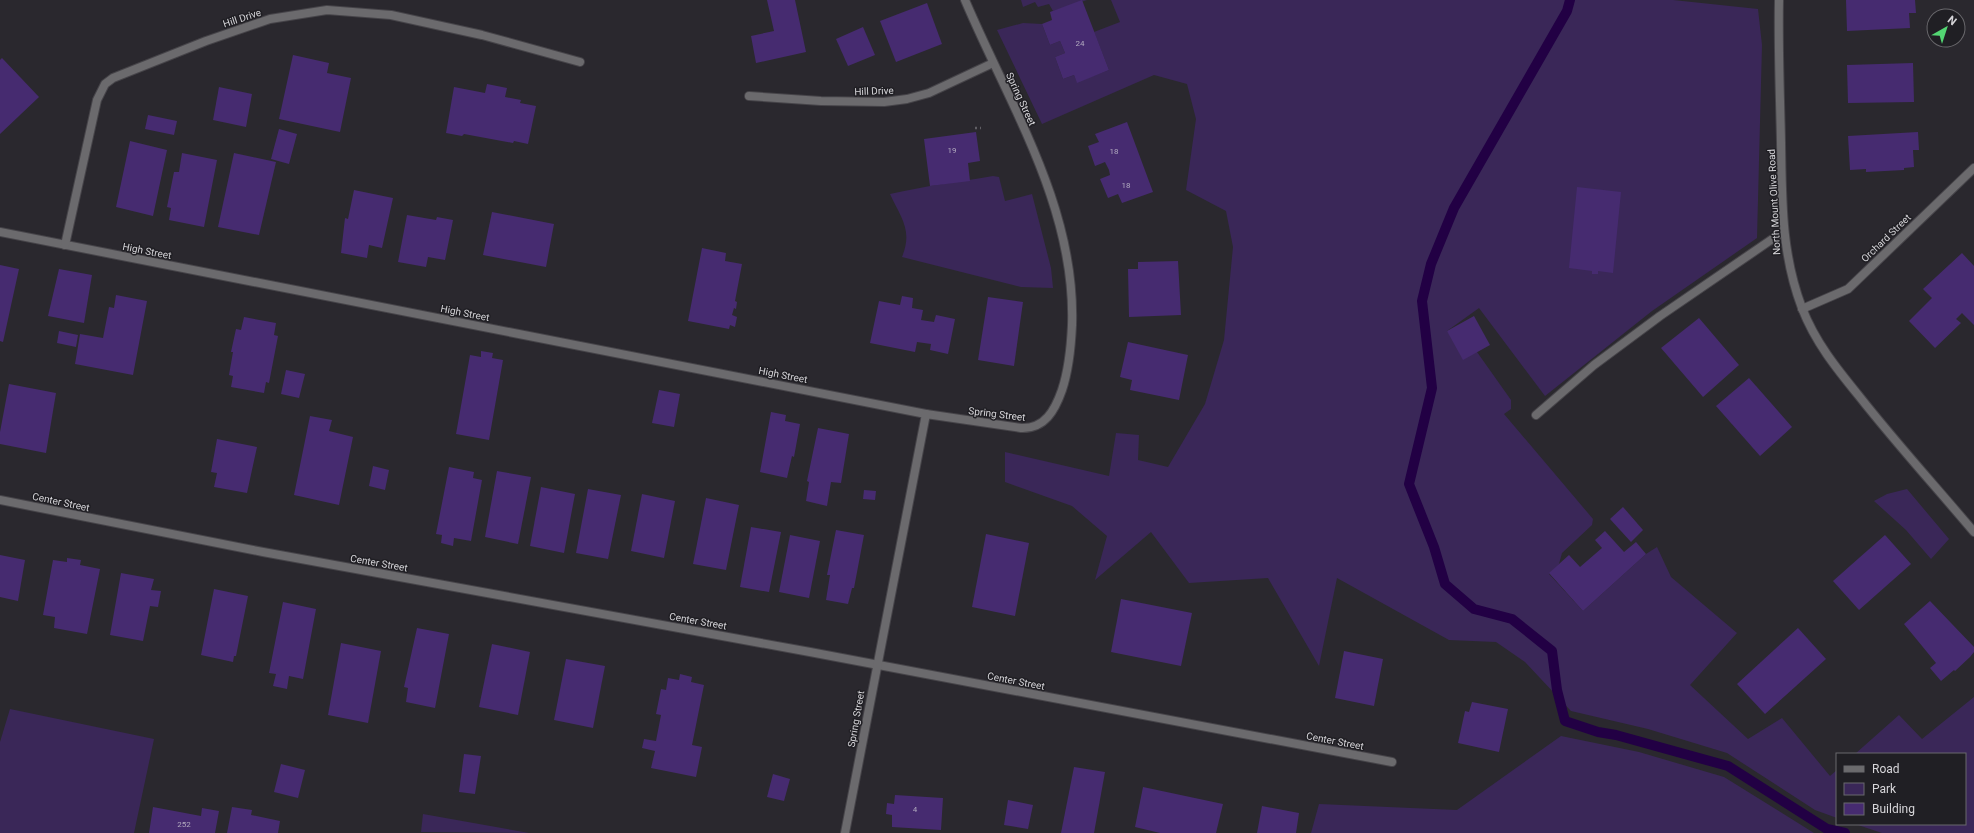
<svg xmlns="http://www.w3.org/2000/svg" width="1974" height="833" viewBox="0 0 1974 833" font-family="Roboto,sans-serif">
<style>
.green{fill:#3a2758}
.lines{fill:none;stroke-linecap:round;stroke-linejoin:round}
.stream{stroke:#204;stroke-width:10}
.building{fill:#462b70}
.minor-casing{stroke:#464449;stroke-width:10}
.tertiary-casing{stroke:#464449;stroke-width:10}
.path{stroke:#605e64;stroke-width:2.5;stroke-dasharray:2 3;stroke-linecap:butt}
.minor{stroke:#6b6a6d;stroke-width:8}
.tertiary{stroke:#6b6a6d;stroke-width:8}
.labels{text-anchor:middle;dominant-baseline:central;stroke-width:3;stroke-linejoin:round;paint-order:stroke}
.number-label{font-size:8px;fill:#b2aabf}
.street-label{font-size:10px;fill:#d6d5d9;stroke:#201f24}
</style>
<rect width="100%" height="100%" fill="#2a282e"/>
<!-- green -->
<g class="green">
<path d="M 1021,0 L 1087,0 L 1053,11 L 1049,4 L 1038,7 L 1035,2 L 1023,7 Z"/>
<path d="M 1111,0 L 1673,0 L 1758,9 L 1762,45 L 1757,238 L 1652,311 L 1545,396 L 1479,308 L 1447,331 L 1477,352 L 1511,400 L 1511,409 L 1504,414 L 1593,519 L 1592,525 L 1562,553 L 1559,564 L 1549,574 L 1583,611 L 1646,554 L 1657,547 L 1671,577 L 1737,633 L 1690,685 L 1748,739 L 1782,718 L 1830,776 L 1837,770 L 1837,818 L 1815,810 L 1727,753 L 1648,729 L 1571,711 L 1525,662 L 1496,642 L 1449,640 L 1337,578 L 1319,666 L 1268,578 L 1189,583 L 1151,532 L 1095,580 L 1107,536 L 1072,506 L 1005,482 L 1005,452 L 1109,476 L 1116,433 L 1139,435 L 1138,460 L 1168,467 L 1205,404 L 1224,340 L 1233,247 L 1226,211 L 1186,190 L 1196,119 L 1187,84 L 1154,75 L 1042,124 L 997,30 L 1023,23 L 1042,24 L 1050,45 L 1060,41 L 1065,53 L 1055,57 L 1063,79 L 1074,75 L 1077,82 L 1109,70 L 1094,32 L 1120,22 Z"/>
<path d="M 993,176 L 999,177 L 1005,201 L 1032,194 L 1051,268 L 1053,288 L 1021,287 L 902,257 C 913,230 901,218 890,194 C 925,186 958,182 993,176 Z"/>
<path d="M 1907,489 L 1949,539 L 1931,559 L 1906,530 L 1874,501 L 1887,494 Z"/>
<path d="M 1974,697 L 1974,833 L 1882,833 L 1855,824 L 1965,824 L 1965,754 L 1855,754 L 1899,715 L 1922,739 Z"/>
<path d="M 10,709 L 154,739 L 134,833 L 0,833 L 0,742 Z"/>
<path d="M 1561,736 L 1639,752 L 1724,777 L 1814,833 L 1311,833 L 1319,804 L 1457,810 Z"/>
<path d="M 423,814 L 529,833 L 421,832 Z"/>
</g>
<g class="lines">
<!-- stream -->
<path class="stream" d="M 1570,0 L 1567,11 L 1454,208 L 1431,264 L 1422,301 L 1432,388 L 1409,484 L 1434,547 L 1445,584 L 1474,609 L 1512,619 L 1552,651 L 1557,690 L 1565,721 L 1598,732 L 1616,735 L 1728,766 L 1827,829 L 1845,833"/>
</g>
<!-- building -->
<g class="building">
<path d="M 767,0 L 795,0 L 806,52 L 756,63 L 751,36 L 774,31 Z"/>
<path d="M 1082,0 L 1109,70 L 1077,83 L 1074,75 L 1063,79 L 1055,57 L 1065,53 L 1060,41 L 1050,45 L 1042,24 L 1052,20 L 1050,12 Z"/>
<path d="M 1846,0 L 1915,0 L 1916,13 L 1909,13 L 1910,28 L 1847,31 Z"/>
<path d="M 927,3 L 942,44 L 896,62 L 880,21 Z"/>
<path d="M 863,27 L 875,55 L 848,66 L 836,39 Z"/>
<path d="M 293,55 L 329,63 L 327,73 L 351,78 L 340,132 L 279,119 Z"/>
<path d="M 2,58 L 39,97 L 0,134 L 0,60 Z"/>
<path d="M 1913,63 L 1914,102 L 1848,103 L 1847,65 Z"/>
<path d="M 487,84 L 507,88 L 505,97 L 521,100 L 520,103 L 536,106 L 528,144 L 514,141 L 513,143 L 464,134 L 462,136 L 446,133 L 454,87 L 485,93 Z"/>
<path d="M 219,87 L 252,94 L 246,127 L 213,120 Z"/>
<path d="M 148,115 L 177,121 L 174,135 L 145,129 Z"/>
<path d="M 1127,122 L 1153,192 L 1122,203 L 1118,194 L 1108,198 L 1100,179 L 1110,175 L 1109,170 L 1105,162 L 1095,166 L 1088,146 L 1099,142 L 1095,134 Z"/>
<path d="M 279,129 L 297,134 L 289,164 L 271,159 Z"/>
<path d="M 976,132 L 980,161 L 968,163 L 970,181 L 930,186 L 924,139 Z"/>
<path d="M 1918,132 L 1919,150 L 1913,150 L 1914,167 L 1904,168 L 1904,170 L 1866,172 L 1866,169 L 1850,170 L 1848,136 Z"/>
<path d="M 130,141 L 167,150 L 153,216 L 116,207 Z"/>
<path d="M 182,153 L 217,160 L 204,227 L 169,220 L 171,208 L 167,207 L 174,172 L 179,172 Z"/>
<path d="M 234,153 L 276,162 L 259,235 L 218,227 Z"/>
<path d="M 1577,187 L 1621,192 L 1613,273 L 1598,271 L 1598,274 L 1592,274 L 1592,271 L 1569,268 Z"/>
<path d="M 354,190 L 393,198 L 382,248 L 369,245 L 367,258 L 341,253 L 345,218 L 348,219 Z"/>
<path d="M 492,212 L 554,224 L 546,267 L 483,255 Z"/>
<path d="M 407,215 L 436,220 L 437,217 L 453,220 L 445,260 L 428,257 L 426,267 L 398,262 Z"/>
<path d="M 702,248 L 726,253 L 725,261 L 742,264 L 735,301 L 737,302 L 736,309 L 734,308 L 732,315 L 737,317 L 735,327 L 730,325 L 729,329 L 688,321 Z"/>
<path d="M 1962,253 L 1974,266 L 1974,325 L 1962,313 L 1956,319 L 1961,323 L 1935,348 L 1909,321 L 1932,298 L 1923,289 Z"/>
<path d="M 1178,261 L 1181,315 L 1129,317 L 1128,269 L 1138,269 L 1138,262 Z"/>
<path d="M 0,265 L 19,269 L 3,342 L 0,341 Z"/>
<path d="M 59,269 L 92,275 L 84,323 L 48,316 Z"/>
<path d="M 116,295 L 147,301 L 133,375 L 75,364 L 80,334 L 103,338 L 109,307 L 114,308 Z"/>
<path d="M 902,296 L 913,298 L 912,308 L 923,310 L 921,320 L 934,322 L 936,315 L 955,319 L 948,354 L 930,350 L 931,344 L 917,342 L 915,352 L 870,343 L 879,301 L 900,305 Z"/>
<path d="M 988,297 L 1023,302 L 1014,366 L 978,360 Z"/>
<path d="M 1474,316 L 1490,345 L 1463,360 L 1447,331 Z"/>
<path d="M 244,317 L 276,323 L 274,335 L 278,336 L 269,383 L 266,382 L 264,393 L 231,387 L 233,376 L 229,375 L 233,352 L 231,352 L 236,329 L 241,330 Z"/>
<path d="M 1699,318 L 1739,365 L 1703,397 L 1661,348 Z"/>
<path d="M 59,331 L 78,335 L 76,347 L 57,343 Z"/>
<path d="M 1128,342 L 1188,355 L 1179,400 L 1130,390 L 1132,380 L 1120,377 Z"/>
<path d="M 481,351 L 493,353 L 492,358 L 503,360 L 489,440 L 456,434 L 470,355 L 481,357 Z"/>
<path d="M 286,370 L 305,374 L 299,398 L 281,394 Z"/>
<path d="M 1749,378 L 1792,427 L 1760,456 L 1716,406 Z"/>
<path d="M 9,384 L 56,393 L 46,453 L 0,444 L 0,432 Z"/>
<path d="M 659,390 L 680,394 L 674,427 L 652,423 Z"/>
<path d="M 771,412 L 786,415 L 785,421 L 800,424 L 794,457 L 792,456 L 787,478 L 760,472 Z"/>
<path d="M 310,416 L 332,420 L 329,431 L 353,437 L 339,505 L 294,495 Z"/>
<path d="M 818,428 L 849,434 L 841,483 L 831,482 L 827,506 L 806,501 L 809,482 L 807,481 Z"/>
<path d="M 217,439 L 257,447 L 247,493 L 214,487 L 217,473 L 211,472 Z"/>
<path d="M 373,466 L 389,470 L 385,490 L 369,486 Z"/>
<path d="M 449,467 L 474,472 L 473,478 L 482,480 L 471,541 L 454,538 L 453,546 L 441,543 L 442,535 L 436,534 Z"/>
<path d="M 497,471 L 531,477 L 518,544 L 485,537 Z"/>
<path d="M 541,487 L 575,494 L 564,553 L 530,546 Z"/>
<path d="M 588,489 L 621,495 L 608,559 L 576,553 Z"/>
<path d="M 864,490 L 876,491 L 875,500 L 863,499 Z"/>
<path d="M 642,494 L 675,501 L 664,558 L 631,551 Z"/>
<path d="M 706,498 L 739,505 L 726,570 L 693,564 Z"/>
<path d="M 1623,507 L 1643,530 L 1631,542 L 1610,519 Z"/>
<path d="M 751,527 L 781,532 L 769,592 L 740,587 Z"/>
<path d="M 836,530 L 864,535 L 854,588 L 852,588 L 848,604 L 826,600 L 830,575 L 827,575 Z"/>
<path d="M 1605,531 L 1624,552 L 1636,542 L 1646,554 L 1583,611 L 1549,573 L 1569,555 L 1580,567 L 1602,548 L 1595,540 Z"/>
<path d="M 986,534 L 1029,543 L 1015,616 L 972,607 Z"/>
<path d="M 790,535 L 820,541 L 809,598 L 779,592 Z"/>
<path d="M 1885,535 L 1911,564 L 1859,610 L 1833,581 Z"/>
<path d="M 0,555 L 25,560 L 18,601 L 0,597 Z"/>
<path d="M 67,558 L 81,560 L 80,565 L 100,569 L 87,634 L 54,628 L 55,617 L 43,615 L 53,560 L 67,562 Z"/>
<path d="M 121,573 L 154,579 L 151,590 L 161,591 L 158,607 L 150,606 L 143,641 L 110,635 Z"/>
<path d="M 214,589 L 248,596 L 236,656 L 234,656 L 233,662 L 201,655 Z"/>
<path d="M 1121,599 L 1192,613 L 1181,666 L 1111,652 Z"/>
<path d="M 1930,601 L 1974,647 L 1974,652 L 1970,657 L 1955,671 L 1954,670 L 1941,681 L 1930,668 L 1936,663 L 1904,624 Z"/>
<path d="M 283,602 L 316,609 L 303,679 L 289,676 L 287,689 L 273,686 L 276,674 L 269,673 Z"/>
<path d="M 417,628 L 449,634 L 435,708 L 406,702 L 408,688 L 404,687 Z"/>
<path d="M 1798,628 L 1826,659 L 1765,714 L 1737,684 Z"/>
<path d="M 341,643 L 381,651 L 368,723 L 328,715 Z"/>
<path d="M 492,644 L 530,652 L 518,715 L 479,707 Z"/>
<path d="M 1344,651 L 1383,659 L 1374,706 L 1335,698 Z"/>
<path d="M 566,659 L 605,666 L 593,728 L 554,720 Z"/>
<path d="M 680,674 L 692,677 L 691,682 L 704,685 L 692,745 L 702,747 L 696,777 L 651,768 L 655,751 L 642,748 L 644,739 L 656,741 L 661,715 L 656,714 L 661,689 L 666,690 L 668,678 L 679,680 Z"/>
<path d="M 1472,702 L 1508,709 L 1499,752 L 1458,743 L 1465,711 L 1469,712 Z"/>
<path d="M 464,754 L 481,756 L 475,794 L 459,792 Z"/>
<path d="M 281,764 L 305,770 L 298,798 L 274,792 Z"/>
<path d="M 1074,767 L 1105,772 L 1094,833 L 1061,833 Z"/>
<path d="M 773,774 L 790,779 L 784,801 L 767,797 Z"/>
<path d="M 1143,787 L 1223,804 L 1216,833 L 1160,833 L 1135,827 Z"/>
<path d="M 895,795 L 943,798 L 941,830 L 892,827 L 892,815 L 886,814 L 887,803 L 894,804 Z"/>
<path d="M 1008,800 L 1033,805 L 1028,829 L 1004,825 Z"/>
<path d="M 1262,806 L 1299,813 L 1296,833 L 1257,833 Z"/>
<path d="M 153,807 L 201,816 L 202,808 L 219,811 L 215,833 L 149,833 Z"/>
<path d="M 232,807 L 252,810 L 251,815 L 280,821 L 278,833 L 227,833 Z"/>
</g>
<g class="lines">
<!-- minor casing -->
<g class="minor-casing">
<g id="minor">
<path d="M 749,96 L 821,101 L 884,102 L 907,99 L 929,93 L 993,63"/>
<path d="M 0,232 L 926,414"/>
<path d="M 65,245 L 97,100 L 105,84 L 113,78 L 206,41 L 270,19 L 327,10 L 391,15 L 482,35 L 580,62"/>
<path d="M 1536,415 L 1594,365 L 1660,316 L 1784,231"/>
<path d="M 0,500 L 263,552 L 810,652 L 1392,762"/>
<path d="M 845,833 L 926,414 L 1021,428 C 1045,429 1055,410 1062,390 C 1069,369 1071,347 1072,325 C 1076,207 1009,104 965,0"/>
</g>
</g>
<!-- tertiary casing -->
<g class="tertiary-casing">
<g id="tertiary">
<path d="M 1779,0 C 1778,47 1780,94 1781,142 C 1782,199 1781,253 1802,308 C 1815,342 1837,369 1859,396 C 1896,443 1936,487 1974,532"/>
<path d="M 1802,309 L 1848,289 L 1974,168"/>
</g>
</g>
<!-- path -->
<path class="path" d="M 975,128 L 981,128"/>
<!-- minor -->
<use href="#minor" class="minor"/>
<!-- tertiary -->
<use href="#tertiary" class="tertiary"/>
</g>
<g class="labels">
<!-- number labels -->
<g class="number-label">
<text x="1080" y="43">24</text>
<text x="952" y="150">19</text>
<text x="1114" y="151">18</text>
<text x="1126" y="185">18</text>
<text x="915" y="809">4</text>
<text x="184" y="824">252</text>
</g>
<!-- street labels -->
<g class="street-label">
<text transform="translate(242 18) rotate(-18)">Hill Drive</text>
<text transform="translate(874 91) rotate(-2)">Hill Drive</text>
<text transform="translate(1021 99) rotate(65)">Spring Street</text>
<text transform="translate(1774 202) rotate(-93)">North Mount Olive Road</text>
<text transform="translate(1886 238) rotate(-44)">Orchard Street</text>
<text transform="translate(147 251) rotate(11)">High Street</text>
<text transform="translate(465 313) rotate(11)">High Street</text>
<text transform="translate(783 375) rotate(11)">High Street</text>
<text transform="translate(997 414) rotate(7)">Spring Street</text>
<text transform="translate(61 502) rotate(12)">Center Street</text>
<text transform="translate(379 563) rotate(10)">Center Street</text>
<text transform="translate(698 621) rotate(10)">Center Street</text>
<text transform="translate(1016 681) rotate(11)">Center Street</text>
<text transform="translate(856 719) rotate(-80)">Spring Street</text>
<text transform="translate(1335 741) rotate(11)">Center Street</text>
</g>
</g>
<!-- legend -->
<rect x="1836" y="753" width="130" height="72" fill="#201f24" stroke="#69686c"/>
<rect x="1844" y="766" width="20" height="6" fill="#6b6a6d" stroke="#69686c"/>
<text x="1872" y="773" font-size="12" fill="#d6d5d9">Road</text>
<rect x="1844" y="783" width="20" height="12" fill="#3a2758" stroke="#69686c"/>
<text x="1872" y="793" font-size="12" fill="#d6d5d9">Park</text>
<rect x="1844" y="803" width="20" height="12" fill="#462b70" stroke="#69686c"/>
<text x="1872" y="813" font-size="12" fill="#d6d5d9">Building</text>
<!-- north arrow -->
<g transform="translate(1946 28) rotate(39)"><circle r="19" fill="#201f24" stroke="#69686c"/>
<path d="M0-3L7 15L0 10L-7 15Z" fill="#53d673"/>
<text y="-6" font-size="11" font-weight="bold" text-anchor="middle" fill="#d6d5d9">N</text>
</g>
</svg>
